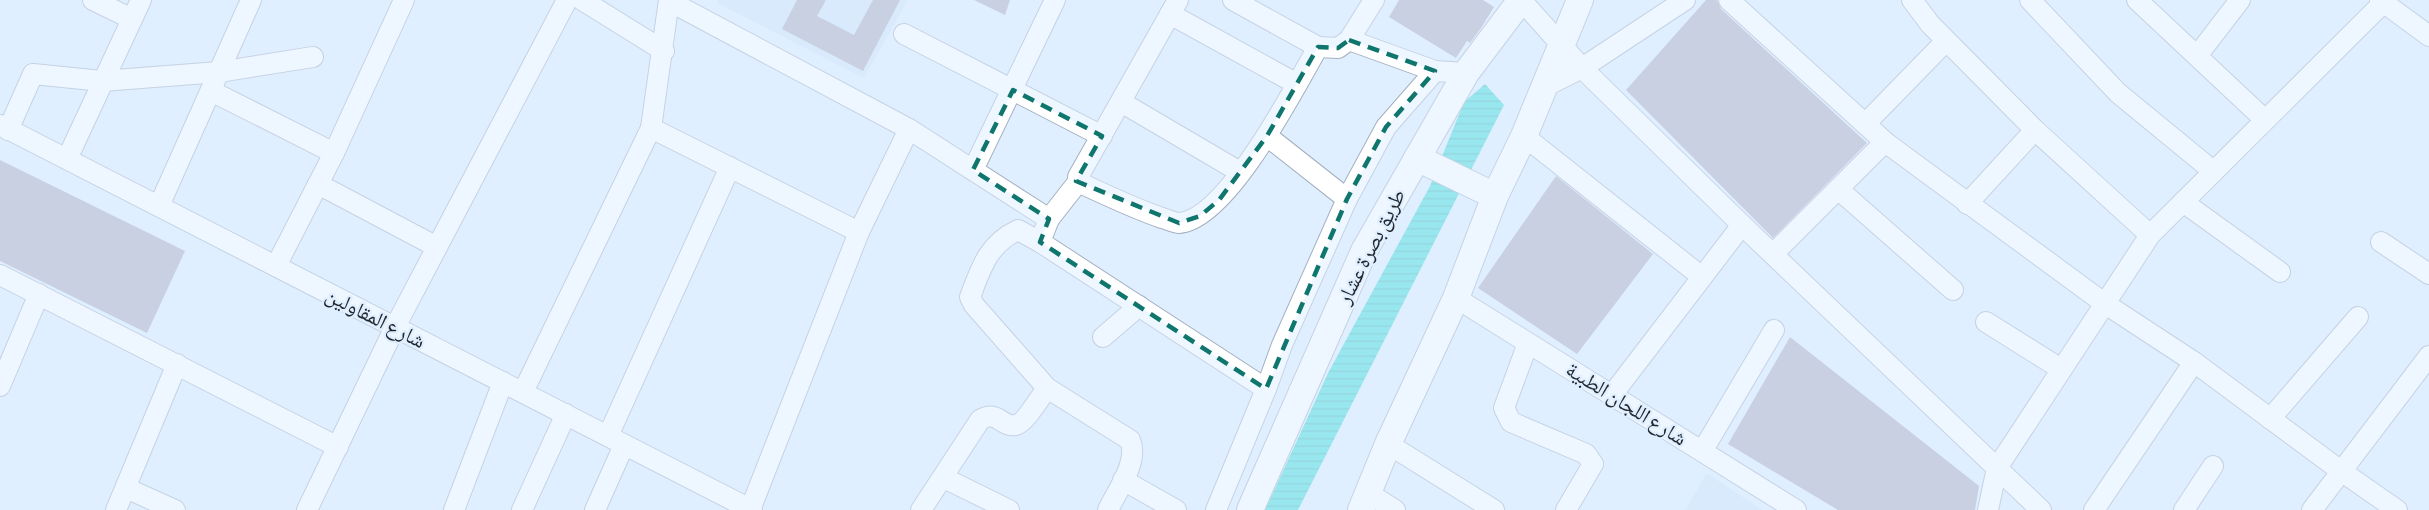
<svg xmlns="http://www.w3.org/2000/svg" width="2429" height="510" viewBox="0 0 2429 510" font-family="'Asap Condensed','Noto Naskh Arabic',sans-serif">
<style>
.built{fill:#d1e5fb}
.water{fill:url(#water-rules)}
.building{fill:#aaacbf}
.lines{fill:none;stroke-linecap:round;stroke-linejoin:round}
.minor-casing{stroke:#a3b0c0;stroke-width:22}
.major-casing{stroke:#a3b0c0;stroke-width:28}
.minor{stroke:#fff;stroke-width:20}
.major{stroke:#fff;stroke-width:26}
.marked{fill:none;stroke:#0f766e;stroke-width:4.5;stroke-dasharray:12 8;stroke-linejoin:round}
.labels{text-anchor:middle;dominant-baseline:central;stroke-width:4.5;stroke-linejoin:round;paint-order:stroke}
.street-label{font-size:21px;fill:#23282e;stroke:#e0efff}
</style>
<defs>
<pattern id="water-rules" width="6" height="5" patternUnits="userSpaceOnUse" patternTransform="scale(1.5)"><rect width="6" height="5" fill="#42dddb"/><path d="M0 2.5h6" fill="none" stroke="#3abebc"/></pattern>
</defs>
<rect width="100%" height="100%" fill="#e0efff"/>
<!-- built -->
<g class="built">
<path d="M 717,0 L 908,0 L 864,78 L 717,3 Z"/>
<path d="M 1707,473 L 1762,510 L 1685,510 Z"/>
</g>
<!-- water -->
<path class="water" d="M 1485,84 L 1504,105 L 1298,510 L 1265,510 L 1328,373 L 1430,186 L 1464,102 Z"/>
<!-- building -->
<g class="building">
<path d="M 797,0 L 826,0 L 817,16 L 854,35 L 873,0 L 900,0 L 863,71 L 782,29 Z"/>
<path d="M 974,0 L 1010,0 L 1005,15 Z"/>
<path d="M 1399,0 L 1483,0 L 1494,7 L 1481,28 L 1470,43 L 1467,41 L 1456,58 L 1389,17 Z"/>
<path d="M 1706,0 L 1717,0 L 1721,9 L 1867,143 L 1773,238 L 1626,90 Z"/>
<path d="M 0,160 L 185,251 L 147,333 L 0,261 Z"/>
<path d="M 1556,176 L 1653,254 L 1577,354 L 1478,288 Z"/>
<path d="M 1790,337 L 1979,486 L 1975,510 L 1838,510 L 1728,444 Z"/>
</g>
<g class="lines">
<!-- minor casing -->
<g class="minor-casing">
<g id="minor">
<path d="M 93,0 L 132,19"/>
<path d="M 582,0 L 664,51"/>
<path d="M 1178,0 L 1078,177 L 1078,182 L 1049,219 L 1040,242 L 1266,389"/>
<path d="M 1233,0 L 1318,47 L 1338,48 L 1349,40 L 1374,0"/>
<path d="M 1521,0 L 1582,68 L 1742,225 L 2041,510"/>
<path d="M 1729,0 L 1885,142 L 2104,303 L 2194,362 L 2341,471 L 2397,510"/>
<path d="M 1912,0 L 1930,24 L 2035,130 L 2150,235"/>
<path d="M 2030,0 L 2118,93 L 2213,171"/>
<path d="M 2137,0 L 2264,119"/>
<path d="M 2380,0 L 2429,36"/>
<path d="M 669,1 L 909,129 L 1049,219"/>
<path d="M 1170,14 L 1297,84"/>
<path d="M 904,34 L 1102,136"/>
<path d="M 1349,40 L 1435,71 L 1466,73"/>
<path d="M 2197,56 L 2240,0"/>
<path d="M 1542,88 L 1582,68 L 1685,0"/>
<path d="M 211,91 L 334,153"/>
<path d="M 1121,102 L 1240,172"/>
<path d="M 1865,124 L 1946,41"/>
<path d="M 0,125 L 752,510"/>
<path d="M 651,128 L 859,232"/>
<path d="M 8,130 L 33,74 L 102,81 L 219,72 L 313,57"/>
<path d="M 1267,136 L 1347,199"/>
<path d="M 1524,136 L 1702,277"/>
<path d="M 67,159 L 141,0"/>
<path d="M 973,170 L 1055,0"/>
<path d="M 1078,182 C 1106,195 1133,208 1162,218 C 1167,219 1174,223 1179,223 C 1227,220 1295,87 1318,47"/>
<path d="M 318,184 L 437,247"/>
<path d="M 1838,189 L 1953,290"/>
<path d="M 2183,202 L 2280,272"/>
<path d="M 1967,204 L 2035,130"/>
<path d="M 159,206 L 251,0"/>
<path d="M 1040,242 L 1018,230 C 988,244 981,268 970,297 L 974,305 L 1047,388 L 1130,440 C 1139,462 1118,489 1108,510"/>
<path d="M 2381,242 L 2429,274"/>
<path d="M 1773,254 L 1885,142"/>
<path d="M 276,266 L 334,153 L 404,0"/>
<path d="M 0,275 L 338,447"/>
<path d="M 1456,298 L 1796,510"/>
<path d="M 1986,322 L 2061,369"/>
<path d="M 1103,337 L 1139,306"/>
<path d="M 1528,343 L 1504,408 L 1511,422 L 1586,454 L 1593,464 L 1566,510"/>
<path d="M 0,386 L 39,294"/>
<path d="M 523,392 L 651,128 L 669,0"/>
<path d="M 1612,395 L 1742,225"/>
<path d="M 2270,419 L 2358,317"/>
<path d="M 608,436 L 730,167"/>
<path d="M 1388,444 L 1494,510"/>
<path d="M 1703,450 L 1774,330"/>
<path d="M 944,478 L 1009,510"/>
<path d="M 1123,480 L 1176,510"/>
<path d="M 126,488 L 175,510"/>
<path d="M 1368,493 L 1395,510"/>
<path d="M 116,510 L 177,364"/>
<path d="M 307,510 L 395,327 L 567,0"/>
<path d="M 454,510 L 503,382"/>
<path d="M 522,510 L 566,414"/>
<path d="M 595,510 L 624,445"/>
<path d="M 750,510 L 859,232 L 909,129"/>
<path d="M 921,510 L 980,420 C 998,409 1001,428 1016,425 C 1025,423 1041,396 1047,388"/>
<path d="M 1216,510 L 1266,389 L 1282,345 L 1347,199 L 1386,127 L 1435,71"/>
<path d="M 1988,510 L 1997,468 L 2150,235 L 2386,0"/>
<path d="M 2094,510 L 2194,362"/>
<path d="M 2184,510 L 2213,466"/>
<path d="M 2312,510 L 2429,356"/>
</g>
</g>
<!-- major casing -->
<g class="major-casing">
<g id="major">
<path d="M 1417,158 L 1495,196"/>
<path d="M 1250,510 L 1364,251 L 1466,73 L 1521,0"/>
<path d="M 1361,510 L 1388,444 L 1456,298 L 1495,196 L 1524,136 L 1580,0"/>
</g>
</g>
<!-- minor -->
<use href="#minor" class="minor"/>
<!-- major -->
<use href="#major" class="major"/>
</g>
<!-- marked area -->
<path d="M0 0H2429V510H0ZM 1349,40 L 1435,71 L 1386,127 L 1347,199 L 1266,389 L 1040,242 L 1049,219 L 973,170 L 1013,90 L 1102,136 L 1076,181 L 1179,223 L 1200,216 L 1219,200 L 1267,136 L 1318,47 L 1338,48 Z" fill="#e0efff" fill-opacity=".55" fill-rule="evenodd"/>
<path class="marked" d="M 1349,40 L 1435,71 L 1386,127 L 1347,199 L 1266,389 L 1040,242 L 1049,219 L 973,170 L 1013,90 L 1102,136 L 1076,181 L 1179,223 L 1200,216 L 1219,200 L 1267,136 L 1318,47 L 1338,48 Z"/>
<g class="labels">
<!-- street labels -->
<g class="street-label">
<text transform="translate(1370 246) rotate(-63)">طريق بصرة عشار</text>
<text transform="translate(376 317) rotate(27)">شارع المقاولين</text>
<text transform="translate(1627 403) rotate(32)">شارع اللجان الطبية</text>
</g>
</g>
</svg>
